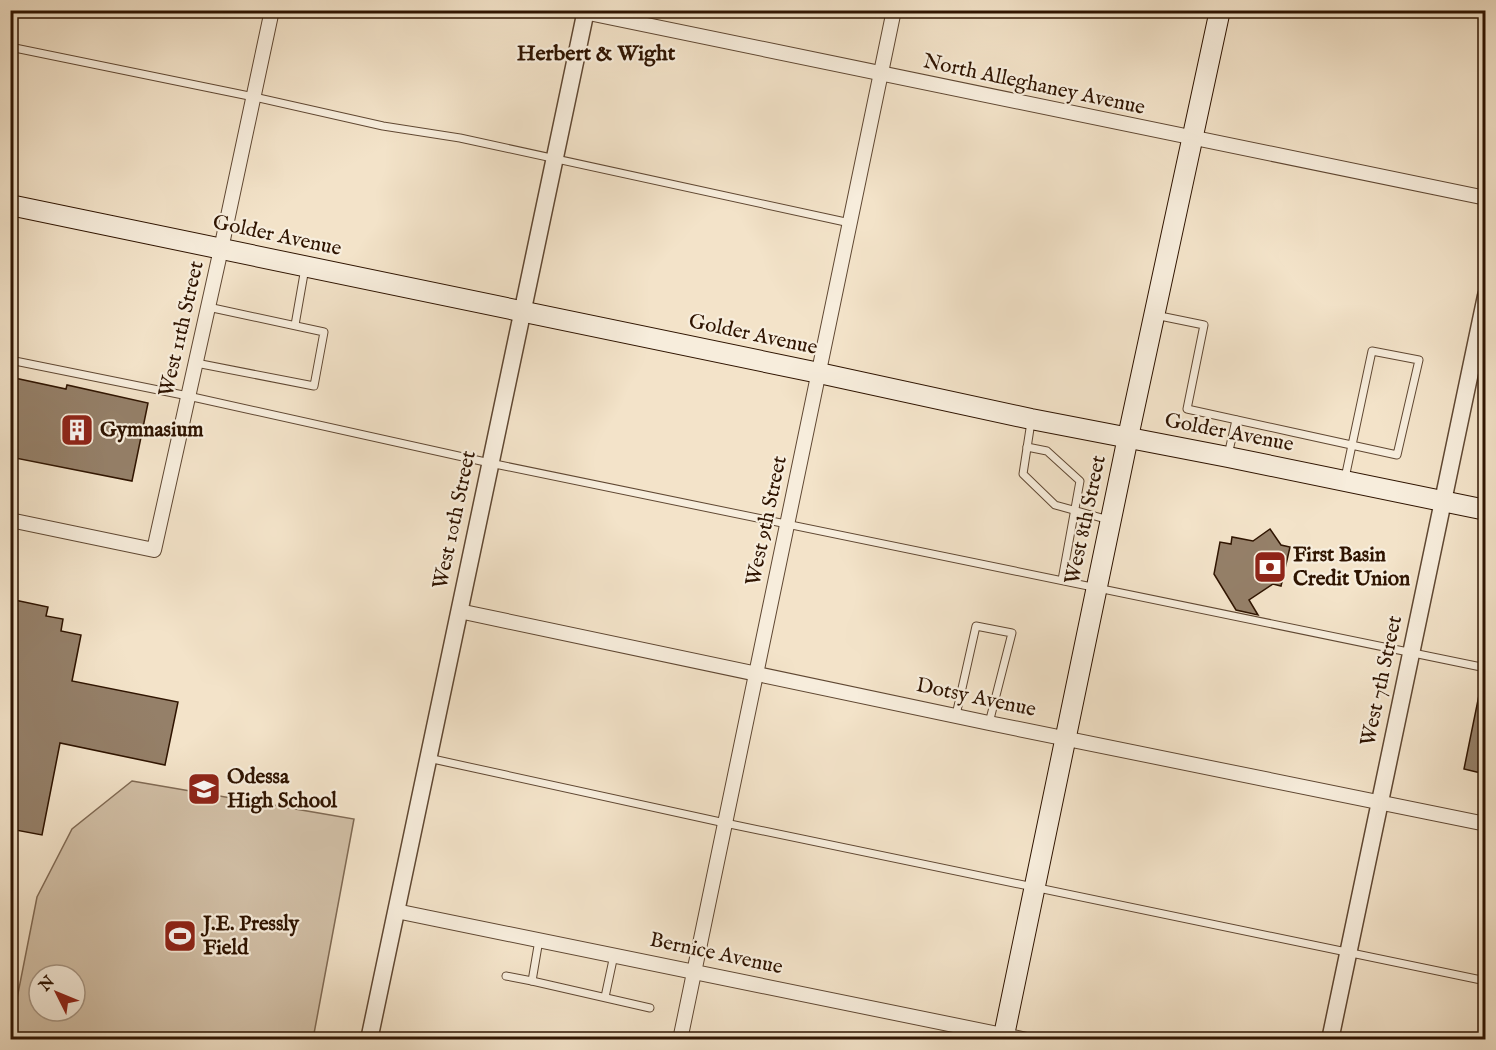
<svg xmlns="http://www.w3.org/2000/svg" width="1496" height="1050" viewBox="0 0 1496 1050" font-family="'IM FELL English',serif">
<style>
.green{fill:#d2c0a7;stroke:#806a54;stroke-width:1.5;fill-rule:evenodd}
.building{fill:#958069;stroke:#2f1401;stroke-width:1.5}
.lines{fill:none;stroke-linecap:round;stroke-linejoin:round}
.service-casing{stroke:#604833;stroke-width:9}
.minor-casing{stroke:#604833;stroke-width:16}
.tertiary-casing{stroke:#604833;stroke-width:19}
.secondary-casing{stroke:#2f1401;stroke-width:22}
.service{stroke:#f7eddc;stroke-width:7}
.minor{stroke:#f7eddc;stroke-width:14}
.tertiary{stroke:#f7eddc;stroke-width:16}
.secondary{stroke:#f7eddc;stroke-width:20}
.labels{text-anchor:middle;dominant-baseline:central;stroke-width:4.5;stroke-linejoin:round;paint-order:stroke}
.street-label{font-size:21px;fill:#2f1401;stroke:#f7eddc}
.poi-label{font-size:21px;font-weight:bold;fill:#2f1401;stroke:#f7eddc;text-anchor:start}
.neighbourhood-label{font-size:22px;font-weight:bold;fill:#2f1401;stroke:#f7eddc}
</style>
<rect width="100%" height="100%" fill="#f3e3c9"/>
<filter id="stains"><feTurbulence type="fractalNoise" baseFrequency=".00333" numOctaves="4"/><feColorMatrix values="0 0 0 0 .2 0 0 0 0 .09 0 0 0 0 .02 0 0 0 .5 -.17"/></filter>
<radialGradient id="worn" r=".72"><stop offset=".6" stop-color="#630" stop-opacity="0"/><stop offset="1" stop-color="#630" stop-opacity=".3"/></radialGradient>
<!-- green -->
<path class="green" d="M 132,781 L 354,819 L 313,1039 L 11,1039 L 11,1029 L 37,897 L 72,829 ZM 39,975 L 75,975 L 75,1011 L 39,1011 Z"/>
<!-- building -->
<g class="building">
<path d="M 10,377 L 66,389 L 67,385 L 148,403 L 132,481 L 10,457 Z"/>
<path d="M 1270,529 L 1281,545 L 1290,547 L 1281,586 L 1273,584 L 1249,600 L 1258,615 L 1236,610 L 1214,574 L 1220,542 L 1231,544 L 1232,537 L 1253,541 Z"/>
<path d="M 10,599 L 48,607 L 46,616 L 63,619 L 61,631 L 81,635 L 72,681 L 178,702 L 165,765 L 60,743 L 42,835 L 10,829 Z"/>
<path d="M 1479,695 L 1485,696 L 1485,774 L 1464,769 Z"/>
</g>
<g class="lines">
<!-- service casing -->
<g class="service-casing">
<g id="service">
<path d="M 10,47 L 254,97 L 383,126 L 460,138 L 850,223"/>
<path d="M 1155,315 L 1204,325 L 1187,409 C 1257,424 1327,440 1397,455 L 1419,360 L 1372,351 L 1345,478"/>
<path d="M 295,325 L 305,268"/>
<path d="M 1473,355 L 1486,358"/>
<path d="M 10,360 L 188,396 L 490,463 L 1486,668"/>
<path d="M 196,363 L 314,386 L 324,332 L 208,307"/>
<path d="M 1031,422 L 1023,474 L 1055,505 L 1109,520"/>
<path d="M 1027,447 L 1047,451 L 1080,481 L 1062,580"/>
<path d="M 1228,455 L 1236,420"/>
<path d="M 956,715 L 976,626 L 1012,633 L 989,723"/>
<path d="M 428,758 L 725,823 L 1486,981"/>
<path d="M 539,940 L 532,981 L 650,1008"/>
<path d="M 506,976 L 532,981"/>
<path d="M 605,997 L 614,955"/>
</g>
</g>
<!-- minor casing -->
<g class="minor-casing">
<g id="minor">
<path d="M 574,10 L 1486,198"/>
<path d="M 10,520 L 154,550 L 221,249 L 272,10"/>
<path d="M 459,611 L 989,723 L 1486,824"/>
<path d="M 396,911 L 1027,1040"/>
<path d="M 680,1040 L 894,10"/>
</g>
</g>
<!-- tertiary casing -->
<g class="tertiary-casing">
<g id="tertiary">
<path d="M 369,1040 L 586,10"/>
<path d="M 1330,1040 L 1486,296"/>
</g>
</g>
<!-- secondary casing -->
<g class="secondary-casing">
<g id="secondary">
<path d="M 10,205 L 819,373 L 1031,419 L 1228,457 L 1486,510"/>
<path d="M 1003,1040 L 1128,437 L 1220,10"/>
</g>
</g>
<!-- service -->
<use href="#service" class="service"/>
<!-- minor -->
<use href="#minor" class="minor"/>
<!-- tertiary -->
<use href="#tertiary" class="tertiary"/>
<!-- secondary -->
<use href="#secondary" class="secondary"/>
</g>
<!-- icons -->
<defs>
<g id="building-square" transform="scale(1.725)"><rect x="-9" y="-9" width="18" height="18" rx="4" fill="#8f2418" stroke="#f7eddc"/><path d="M-4-6H4V6H1V3H-1V6H-4ZM-2.5-4.3h1.7v1.8h-1.7ZM.8-4.3h1.7v1.8H.8ZM-2.5-1h1.7V.8h-1.7ZM.8-1h1.7V.8H.8Z" fill="#fff"/></g>
<g id="bank-square" transform="scale(1.725)"><rect x="-9" y="-9" width="18" height="18" rx="4" fill="#8f2418" stroke="#f7eddc"/><path d="M-6-4H6V4H-6ZM0-2.3a2.3 2.3 0 1 0 0 4.6a2.3 2.3 0 1 0 0-4.6Z" fill="#fff"/></g>
<g id="school-square" transform="scale(1.725)"><rect x="-9" y="-9" width="18" height="18" rx="4" fill="#8f2418" stroke="#f7eddc"/><path d="M0-5L7-2L0 1L-7-2ZM-4 1L0 2.5L4 1V4Q0 6-4 4Z" fill="#fff"/></g>
<g id="stadium-square" transform="scale(1.725)"><rect x="-9" y="-9" width="18" height="18" rx="4" fill="#8f2418" stroke="#f7eddc"/><path d="M0-5a6.5 5 0 1 0 0 10a6.5 5 0 1 0 0-10ZM-3.5-1.8h7v3.6h-7Z" fill="#fff"/></g>
</defs>
<g fill-rule="evenodd">
<use href="#building-square" x="77" y="430"/>
<use href="#bank-square" x="1270" y="567"/>
<use href="#school-square" x="204" y="789"/>
<use href="#stadium-square" x="180" y="936"/>
</g>
<g class="labels">
<!-- street labels -->
<g class="street-label">
<text transform="translate(1034 85) rotate(12)">North Alleghaney Avenue</text>
<text transform="translate(277 236) rotate(12)">Golder Avenue</text>
<text transform="translate(182 329) rotate(-77)">West 11th Street</text>
<text transform="translate(753 335) rotate(12)">Golder Avenue</text>
<text transform="translate(1229 433) rotate(11)">Golder Avenue</text>
<text transform="translate(455 520) rotate(-78)">West 10th Street</text>
<text transform="translate(1086 520) rotate(-78)">West 8th Street</text>
<text transform="translate(767 521) rotate(-78)">West 9th Street</text>
<text transform="translate(1382 681) rotate(-78)">West 7th Street</text>
<text transform="translate(976 698) rotate(12)">Dotsy Avenue</text>
<text transform="translate(716 954) rotate(12)">Bernice Avenue</text>
</g>
<!-- poi labels -->
<g class="poi-label">
<text x="100" y="430">Gymnasium</text>
<text x="1293" y="555">First Basin<tspan x="1293" dy="24">Credit Union</tspan></text>
<text x="227" y="777">Odessa<tspan x="227" dy="24">High School</tspan></text>
<text x="203" y="924">J.E. Pressly<tspan x="203" dy="24">Field</tspan></text>
</g>
<!-- neighbourhood labels -->
<g class="neighbourhood-label">
<text x="596" y="54">Herbert &amp; Wight</text>
</g>
</g>
<!-- margin -->
<rect width="1496" height="1050" fill="none" stroke="#f3e3c9" stroke-width="36"/>
<rect x="12" y="12" width="1472" height="1026" fill="none" stroke="#2f1401" stroke-width="3"/>
<rect x="18" y="18" width="1460" height="1014" fill="none" stroke="#2f1401" stroke-width="1.5"/>
<!-- north arrow -->
<g transform="translate(57 993) rotate(313)"><circle r="28" fill="#f7eddc" stroke="#a79684" stroke-width="1.5"/>
<path d="M0-4.5L10 22L0 15L-10 22Z" fill="#8f2418"/>
<text y="-9" font-size="16" font-weight="bold" text-anchor="middle" fill="#2f1401">N</text>
</g>
<rect width="100%" height="100%" filter="url(#stains)"/>
<rect width="100%" height="100%" fill="url(#worn)"/>
</svg>
